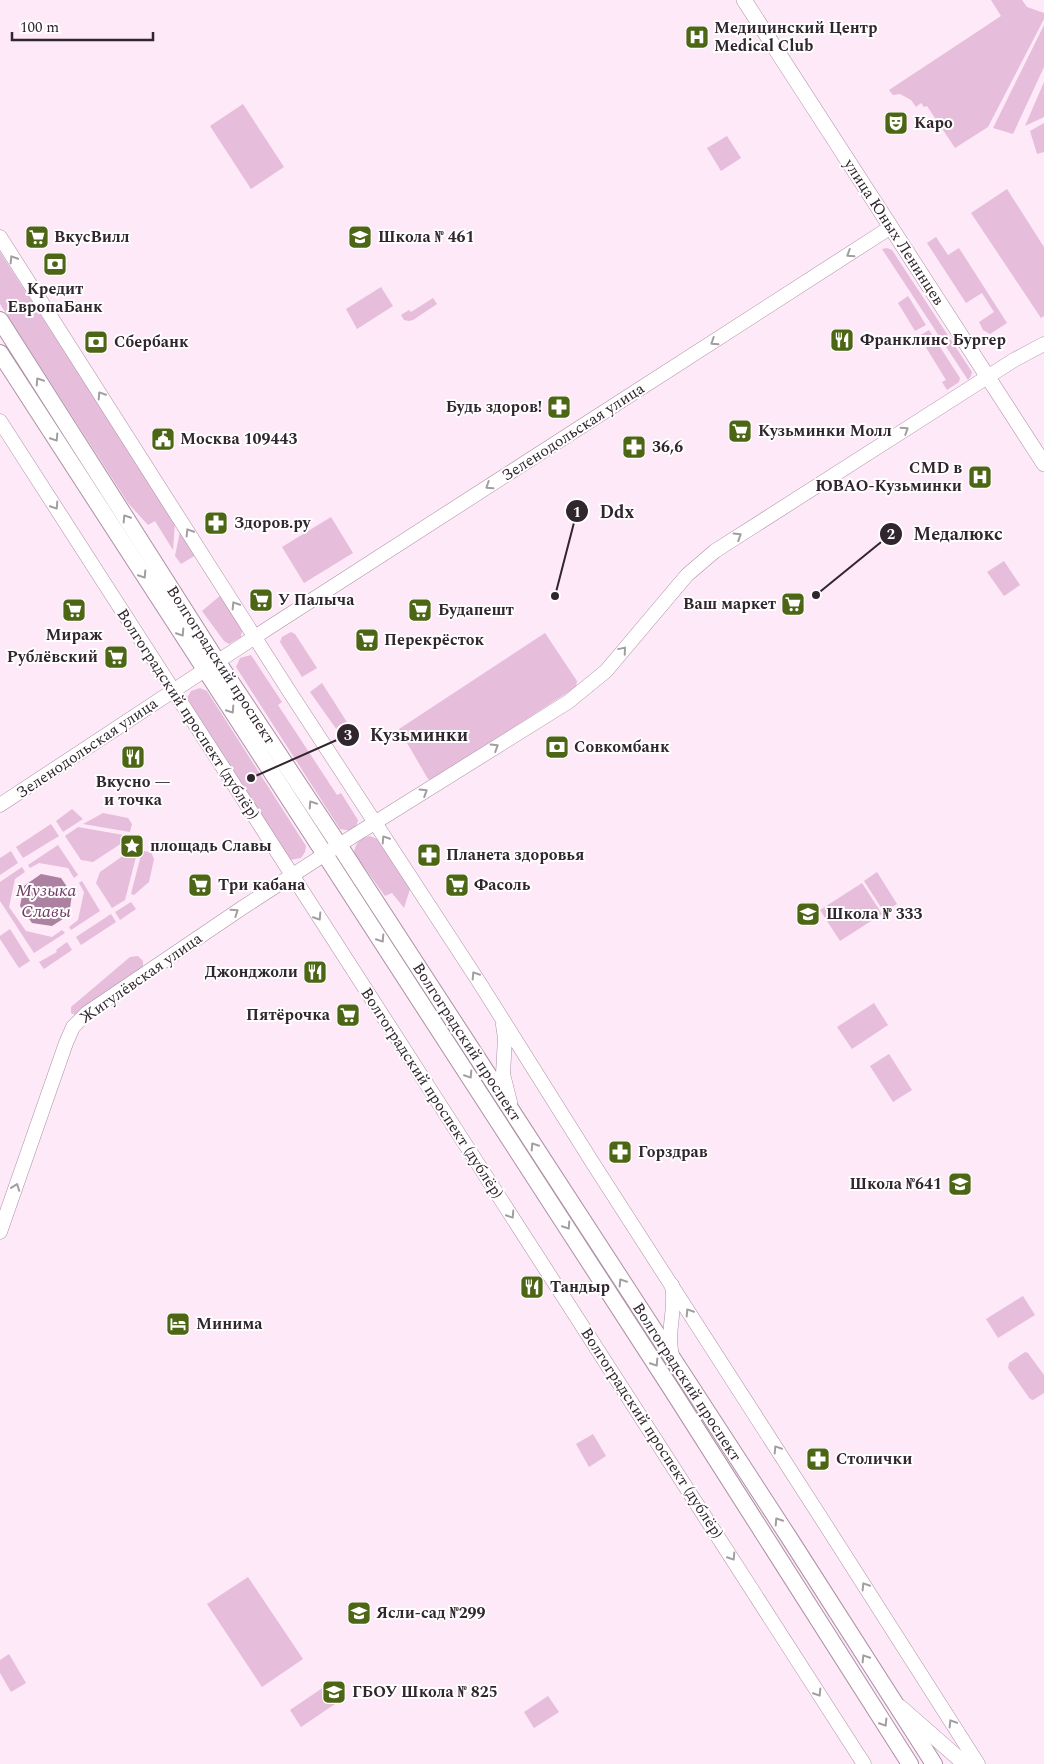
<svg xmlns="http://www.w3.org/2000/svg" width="1044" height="1764" viewBox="0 0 1044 1764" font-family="Spectral,serif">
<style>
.green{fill:#e6bddb}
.water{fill:#ac81a1}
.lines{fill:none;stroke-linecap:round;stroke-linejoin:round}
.tertiary-casing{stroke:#ad90a5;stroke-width:15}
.secondary-casing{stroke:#ad90a5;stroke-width:16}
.primary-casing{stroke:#ad90a5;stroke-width:18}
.tertiary{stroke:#fff;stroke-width:14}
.secondary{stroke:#fff;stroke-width:15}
.primary{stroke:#fff;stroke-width:16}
.oneway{stroke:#a29da1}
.labels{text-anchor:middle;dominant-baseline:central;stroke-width:4;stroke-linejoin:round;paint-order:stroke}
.poi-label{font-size:16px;font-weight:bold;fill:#31252e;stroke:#fff;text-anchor:start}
.street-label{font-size:16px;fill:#31252e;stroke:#fff}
.water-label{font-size:18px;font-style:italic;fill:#723a66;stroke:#fff}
.leader{fill:none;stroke:#31252e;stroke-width:2}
.callout-dot{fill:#31252e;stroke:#fff;stroke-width:2}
.mark-label{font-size:15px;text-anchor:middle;font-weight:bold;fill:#fff}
.callout-label{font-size:18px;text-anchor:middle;font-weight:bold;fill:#31252e;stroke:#fff;stroke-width:4;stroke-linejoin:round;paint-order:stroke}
</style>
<rect width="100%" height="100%" fill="#fde9f7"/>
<!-- green -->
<g class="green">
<path d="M 991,0 L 1022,0 L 1027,7 L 1044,13 L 1044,19 L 988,127 L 955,148 L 927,106 L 924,107 L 921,103 L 916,107 L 911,100 L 900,94 L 893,95 L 889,90 L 1001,16 Z"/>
<path d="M 1044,25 L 1044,67 L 1013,134 L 993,128 Z"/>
<path d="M 1044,82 L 1044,117 L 1025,126 Z"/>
<path d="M 243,104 L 284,167 L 251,189 L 210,126 Z"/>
<path d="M 1044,123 L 1044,152 L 1037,154 L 1030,131 Z"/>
<path d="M 727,136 L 741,158 L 721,171 L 707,148 Z"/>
<path d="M 1007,189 L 1044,247 L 1044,316 L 1041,318 L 971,213 Z"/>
<path d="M 936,237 L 948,255 L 959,248 L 1007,323 L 990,334 L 983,330 L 979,322 L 994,312 L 982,293 L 966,303 L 927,243 Z"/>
<path d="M 887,248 L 892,250 L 972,372 L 971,376 L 968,380 L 882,249 Z"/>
<path d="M 0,252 L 175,523 L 173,550 L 155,521 L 148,525 L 128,503 L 0,304 Z"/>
<path d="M 381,287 L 393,306 L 357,329 L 346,309 Z"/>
<path d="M 908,296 L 926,325 L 915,331 L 898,303 Z"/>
<path d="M 433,298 L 437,304 L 413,320 L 409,321 L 404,320 L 401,315 L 409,310 L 411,312 Z"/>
<path d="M 929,330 L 960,378 L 959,382 L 947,390 L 942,382 L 946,380 L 919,336 Z"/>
<path d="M 331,517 L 353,553 L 304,583 L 282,547 Z"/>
<path d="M 180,531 L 196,555 L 181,564 L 175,556 Z"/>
<path d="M 1004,561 L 1020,585 L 1004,596 L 987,572 Z"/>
<path d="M 221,595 L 242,631 L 241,637 L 229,644 L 224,641 L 202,611 Z"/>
<path d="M 291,632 L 295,634 L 317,668 L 302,677 L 280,642 L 282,637 Z"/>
<path d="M 545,633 L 577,681 L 576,687 L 432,780 L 428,779 L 399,729 Z"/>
<path d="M 251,655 L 282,702 L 278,705 L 337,795 L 341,793 L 358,820 L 356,827 L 352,831 L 340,829 L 236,667 L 240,658 Z"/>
<path d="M 322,683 L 359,741 L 349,747 L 310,692 Z"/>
<path d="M 200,688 L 207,691 L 306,846 L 305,852 L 301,858 L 290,860 L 187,698 L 191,691 Z"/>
<path d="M 72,809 L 83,819 L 63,832 L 56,821 Z"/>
<path d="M 103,813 L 128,818 L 132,824 L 130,832 L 83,824 Z"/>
<path d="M 51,824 L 59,836 L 23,858 L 16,847 Z"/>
<path d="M 78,827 L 129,836 L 128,839 L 93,862 L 81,860 L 65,836 Z"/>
<path d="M 370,836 L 377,839 L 410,889 L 404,908 L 392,893 L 385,896 L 354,853 C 355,843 360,838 370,836 Z"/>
<path d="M 58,845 L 78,875 L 74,878 L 68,868 L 39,863 L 30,868 L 28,865 Z"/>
<path d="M 134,848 L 138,849 L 125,900 L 112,908 L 96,883 L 100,872 Z"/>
<path d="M 11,851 L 18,863 L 0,875 L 0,858 Z"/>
<path d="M 142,851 L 151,852 L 154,859 L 149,882 L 134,895 L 131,894 Z"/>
<path d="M 22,867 L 25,872 L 15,879 L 9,907 L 26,931 L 52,937 L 62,930 L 65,933 L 34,953 L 0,901 L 0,882 Z"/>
<path d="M 877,872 L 897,904 L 884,912 L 864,881 Z"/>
<path d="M 82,881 L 100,911 L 71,930 L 69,927 L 78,920 L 84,892 L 79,883 Z"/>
<path d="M 862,883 L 882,914 L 840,941 L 820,910 Z"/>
<path d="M 131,902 L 136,909 L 120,920 L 115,912 Z"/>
<path d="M 111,914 L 116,922 L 81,945 L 76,937 Z"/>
<path d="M 10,929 L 30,961 L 19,968 L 0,939 L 0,936 Z"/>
<path d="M 67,942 L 72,950 L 44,969 L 39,962 L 57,952 L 56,950 Z"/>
<path d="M 138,956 L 143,961 L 143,971 L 77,1016 L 71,1013 L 71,1007 L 130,957 Z"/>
<path d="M 874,1003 L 888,1025 L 852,1049 L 837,1027 Z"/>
<path d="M 889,1054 L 912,1090 L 893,1102 L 870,1066 Z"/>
<path d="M 1023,1296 L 1035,1315 L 998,1338 L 986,1319 Z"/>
<path d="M 1025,1352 L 1028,1353 L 1044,1375 L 1044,1393 L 1033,1400 L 1030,1399 L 1008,1368 L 1009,1363 Z"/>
<path d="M 593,1434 L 606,1456 L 589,1467 L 576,1444 Z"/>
<path d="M 248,1577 L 303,1659 L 262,1687 L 207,1604 Z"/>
<path d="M 9,1654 L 26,1683 L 11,1692 L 0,1673 L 0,1660 Z"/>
<path d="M 324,1687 L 335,1704 L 301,1727 L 290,1710 Z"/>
<path d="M 548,1696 L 559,1712 L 534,1728 L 524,1712 Z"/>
</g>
<!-- water -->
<path class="water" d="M 41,874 L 61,878 L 72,894 L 69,915 L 52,926 L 32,923 L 20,906 L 24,886 Z"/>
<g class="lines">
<!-- tertiary casing -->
<g class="tertiary-casing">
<g id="tertiary">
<path d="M 0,237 L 289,691 L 479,982 L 594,1165 L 825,1524 L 978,1764"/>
<path d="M 0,421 L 864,1764"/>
<path d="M 0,805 L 267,629 L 891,227"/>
<path d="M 503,1025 L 505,1038 L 503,1074 L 510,1102"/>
<path d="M 0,1232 L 66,1043 L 73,1027 L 87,1013 L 242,908 L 339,845 L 568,702 L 606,671 L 687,575 L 715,551 L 1014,360 L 1044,344"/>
<path d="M 672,1356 C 666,1330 677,1308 672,1285"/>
</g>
</g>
<!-- secondary casing -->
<g class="secondary-casing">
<g id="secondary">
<path d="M 744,0 L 1044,464"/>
<path d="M 900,1707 L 965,1764"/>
</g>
</g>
<!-- primary casing -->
<g class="primary-casing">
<g id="primary">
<path d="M 0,320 L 217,661 L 339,845 L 790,1539 L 934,1764"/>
<path d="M 0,353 L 672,1390 L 910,1764"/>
</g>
</g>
<!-- tertiary -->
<use href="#tertiary" class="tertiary"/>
<!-- secondary -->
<use href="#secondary" class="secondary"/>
<!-- primary -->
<use href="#primary" class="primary"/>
</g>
<!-- one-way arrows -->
<defs><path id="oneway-chevron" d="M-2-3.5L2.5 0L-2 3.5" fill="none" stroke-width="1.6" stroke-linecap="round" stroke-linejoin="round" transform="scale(1.25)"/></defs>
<g class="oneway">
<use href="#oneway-chevron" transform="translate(850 254) rotate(147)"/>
<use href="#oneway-chevron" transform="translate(13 259) rotate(-122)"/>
<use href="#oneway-chevron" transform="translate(714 342) rotate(147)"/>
<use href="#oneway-chevron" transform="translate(39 381) rotate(-123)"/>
<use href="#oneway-chevron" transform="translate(101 395) rotate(-123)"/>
<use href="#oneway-chevron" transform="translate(905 430) rotate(-33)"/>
<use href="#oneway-chevron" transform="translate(55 438) rotate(57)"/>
<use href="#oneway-chevron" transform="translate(489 486) rotate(147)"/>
<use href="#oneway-chevron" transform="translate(55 506) rotate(57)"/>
<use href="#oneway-chevron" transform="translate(126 518) rotate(-123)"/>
<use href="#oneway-chevron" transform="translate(189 532) rotate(-122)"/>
<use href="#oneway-chevron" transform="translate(738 536) rotate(-32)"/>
<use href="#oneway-chevron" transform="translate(143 575) rotate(57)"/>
<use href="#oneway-chevron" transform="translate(235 605) rotate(-122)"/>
<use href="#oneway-chevron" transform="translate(181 633) rotate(57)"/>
<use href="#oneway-chevron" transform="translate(623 650) rotate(-50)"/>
<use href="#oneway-chevron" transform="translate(231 710) rotate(57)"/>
<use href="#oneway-chevron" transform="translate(495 747) rotate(-32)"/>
<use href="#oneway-chevron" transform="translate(424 792) rotate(-32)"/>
<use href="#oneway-chevron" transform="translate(312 804) rotate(-123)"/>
<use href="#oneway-chevron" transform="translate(385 839) rotate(-123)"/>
<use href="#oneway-chevron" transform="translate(235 912) rotate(-34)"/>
<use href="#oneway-chevron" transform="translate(318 917) rotate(57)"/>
<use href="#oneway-chevron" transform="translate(381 939) rotate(57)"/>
<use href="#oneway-chevron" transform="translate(475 975) rotate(-123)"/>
<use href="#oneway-chevron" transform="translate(469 1075) rotate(57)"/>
<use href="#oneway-chevron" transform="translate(534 1146) rotate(-123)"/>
<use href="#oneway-chevron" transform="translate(16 1187) rotate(-70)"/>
<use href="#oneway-chevron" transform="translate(511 1215) rotate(57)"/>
<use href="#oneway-chevron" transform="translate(567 1226) rotate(57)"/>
<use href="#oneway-chevron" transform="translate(622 1282) rotate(-123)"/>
<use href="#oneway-chevron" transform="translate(689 1312) rotate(-123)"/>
<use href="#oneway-chevron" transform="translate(655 1363) rotate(57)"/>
<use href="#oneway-chevron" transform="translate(777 1449) rotate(-123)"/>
<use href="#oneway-chevron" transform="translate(778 1521) rotate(-123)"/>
<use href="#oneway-chevron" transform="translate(732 1557) rotate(57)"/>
<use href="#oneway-chevron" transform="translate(865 1586) rotate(-122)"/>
<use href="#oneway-chevron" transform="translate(865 1658) rotate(-122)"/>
<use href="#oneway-chevron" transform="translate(818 1693) rotate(57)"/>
<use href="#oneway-chevron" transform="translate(884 1723) rotate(58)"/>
<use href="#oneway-chevron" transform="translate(952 1723) rotate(-122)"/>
</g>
<!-- icons -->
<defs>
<g id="hospital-square" transform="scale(1.25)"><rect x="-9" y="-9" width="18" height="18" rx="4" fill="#4d6616" stroke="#fff"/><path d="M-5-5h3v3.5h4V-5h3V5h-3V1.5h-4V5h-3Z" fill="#fff"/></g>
<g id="theatre-square" transform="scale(1.25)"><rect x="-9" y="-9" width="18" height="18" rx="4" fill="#4d6616" stroke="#fff"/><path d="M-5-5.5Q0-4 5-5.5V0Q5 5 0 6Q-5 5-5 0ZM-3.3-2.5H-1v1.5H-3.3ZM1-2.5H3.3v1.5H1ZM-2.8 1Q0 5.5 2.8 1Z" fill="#fff"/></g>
<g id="supermarket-square" transform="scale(1.25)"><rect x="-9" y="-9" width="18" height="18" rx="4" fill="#4d6616" stroke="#fff"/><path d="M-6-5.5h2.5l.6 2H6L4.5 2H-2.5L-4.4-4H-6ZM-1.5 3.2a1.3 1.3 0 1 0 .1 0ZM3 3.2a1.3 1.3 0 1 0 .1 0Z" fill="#fff"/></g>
<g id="school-square" transform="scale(1.25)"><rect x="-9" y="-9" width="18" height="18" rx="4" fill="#4d6616" stroke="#fff"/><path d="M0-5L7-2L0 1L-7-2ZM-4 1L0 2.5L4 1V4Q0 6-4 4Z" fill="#fff"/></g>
<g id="bank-square" transform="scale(1.25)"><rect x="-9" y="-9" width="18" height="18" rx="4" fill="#4d6616" stroke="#fff"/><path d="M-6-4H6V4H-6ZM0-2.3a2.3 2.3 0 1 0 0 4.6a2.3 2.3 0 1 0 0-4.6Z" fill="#fff"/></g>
<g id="restaurant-square" transform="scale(1.25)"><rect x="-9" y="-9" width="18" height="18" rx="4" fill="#4d6616" stroke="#fff"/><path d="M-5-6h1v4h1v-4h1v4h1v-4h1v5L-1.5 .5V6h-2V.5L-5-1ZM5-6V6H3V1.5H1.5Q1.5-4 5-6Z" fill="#fff"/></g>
<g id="pharmacy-square" transform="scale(1.25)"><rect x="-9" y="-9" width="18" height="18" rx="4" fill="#4d6616" stroke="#fff"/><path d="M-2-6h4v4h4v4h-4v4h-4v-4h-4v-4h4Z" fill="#fff"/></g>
<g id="civic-square" transform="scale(1.25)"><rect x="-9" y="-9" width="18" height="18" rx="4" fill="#4d6616" stroke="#fff"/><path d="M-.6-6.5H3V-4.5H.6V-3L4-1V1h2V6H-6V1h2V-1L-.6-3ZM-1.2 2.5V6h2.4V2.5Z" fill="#fff"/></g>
<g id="sight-square" transform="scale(1.25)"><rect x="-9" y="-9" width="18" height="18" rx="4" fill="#4d6616" stroke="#fff"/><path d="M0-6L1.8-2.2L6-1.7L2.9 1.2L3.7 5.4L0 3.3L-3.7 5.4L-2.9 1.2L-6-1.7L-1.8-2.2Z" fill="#fff"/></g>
<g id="hotel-square" transform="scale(1.25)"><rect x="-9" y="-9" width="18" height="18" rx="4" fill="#4d6616" stroke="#fff"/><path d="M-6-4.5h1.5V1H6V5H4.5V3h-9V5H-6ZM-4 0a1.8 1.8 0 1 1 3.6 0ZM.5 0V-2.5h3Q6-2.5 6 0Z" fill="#fff"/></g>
</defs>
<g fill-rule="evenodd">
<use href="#hospital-square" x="697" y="37"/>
<use href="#theatre-square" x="896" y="123"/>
<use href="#supermarket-square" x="37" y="237"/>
<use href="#school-square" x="360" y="237"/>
<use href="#bank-square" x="55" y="264"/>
<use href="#restaurant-square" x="842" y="340"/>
<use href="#bank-square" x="96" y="342"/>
<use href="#pharmacy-square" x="559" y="407"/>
<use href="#supermarket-square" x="740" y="431"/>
<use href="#civic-square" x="163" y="439"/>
<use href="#pharmacy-square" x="634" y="447"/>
<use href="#hospital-square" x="980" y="477"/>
<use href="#pharmacy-square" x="216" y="523"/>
<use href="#supermarket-square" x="261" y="600"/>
<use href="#supermarket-square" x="793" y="604"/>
<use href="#supermarket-square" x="74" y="610"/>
<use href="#supermarket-square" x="420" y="610"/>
<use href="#supermarket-square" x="367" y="640"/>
<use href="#supermarket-square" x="116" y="657"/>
<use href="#bank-square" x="557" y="747"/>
<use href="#restaurant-square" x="133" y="757"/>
<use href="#sight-square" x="132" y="846"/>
<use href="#pharmacy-square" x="429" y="855"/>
<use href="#supermarket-square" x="200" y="885"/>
<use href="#supermarket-square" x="457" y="885"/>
<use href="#school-square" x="808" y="914"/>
<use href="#restaurant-square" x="315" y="972"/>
<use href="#supermarket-square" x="348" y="1015"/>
<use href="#pharmacy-square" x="620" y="1152"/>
<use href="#school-square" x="960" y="1184"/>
<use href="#restaurant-square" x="532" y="1287"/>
<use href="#hotel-square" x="178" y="1324"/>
<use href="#pharmacy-square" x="818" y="1459"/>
<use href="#school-square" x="359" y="1613"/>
<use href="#school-square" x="334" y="1692"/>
</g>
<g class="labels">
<!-- poi labels -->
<g class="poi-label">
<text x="714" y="28">Медицинский Центр<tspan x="714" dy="18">Medical Club</tspan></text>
<text x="914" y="123">Kapo</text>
<text x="54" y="237">ВкусВилл</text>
<text x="378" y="237">Школа № 461</text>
<text x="55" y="289" text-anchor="middle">Кредит<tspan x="55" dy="18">ЕвропаБанк</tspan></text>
<text x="860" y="340">Франклинс Бургер</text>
<text x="114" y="342">Сбербанк</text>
<text x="542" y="407" text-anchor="end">Будь здоров!</text>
<text x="758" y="431">Кузьминки Молл</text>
<text x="180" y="439">Москва 109443</text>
<text x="652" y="447">36,6</text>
<text x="962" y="468" text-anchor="end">CMD в<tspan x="962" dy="18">ЮВАО-Кузьминки</tspan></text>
<text x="234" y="523">Здоров.ру</text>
<text x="278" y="600">У Палыча</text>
<text x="776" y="604" text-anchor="end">Ваш маркет</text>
<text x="438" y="610">Будапешт</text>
<text x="74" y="635" text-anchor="middle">Мираж</text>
<text x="384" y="640">Перекрёсток</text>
<text x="98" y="657" text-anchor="end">Рублёвский</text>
<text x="574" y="747">Совкомбанк</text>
<text x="133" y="782" text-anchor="middle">Вкусно —<tspan x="133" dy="18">и точка</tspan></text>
<text x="150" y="846">площадь Славы</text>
<text x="446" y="855">Планета здоровья</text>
<text x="218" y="885">Три кабана</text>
<text x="474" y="885">Фасоль</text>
<text x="826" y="914">Школа № 333</text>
<text x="298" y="972" text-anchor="end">Джонджоли</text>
<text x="330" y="1015" text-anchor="end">Пятёрочка</text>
<text x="638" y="1152">Горздрав</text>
<text x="942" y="1184" text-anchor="end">Школа №641</text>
<text x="550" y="1287">Тандыр</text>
<text x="196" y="1324">Минима</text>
<text x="836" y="1459">Столички</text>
<text x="376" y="1613">Ясли-сад №299</text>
<text x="352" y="1692">ГБОУ Школа № 825</text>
</g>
<!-- street labels -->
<g class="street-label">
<text transform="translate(894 232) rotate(57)">улица Юных Ленинцев</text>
<text transform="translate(573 432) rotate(-33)">Зеленодольская улица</text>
<text transform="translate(221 665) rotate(57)">Волгоградский проспект</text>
<text transform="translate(188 714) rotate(57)">Волгоградский проспект (дублёр)</text>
<text transform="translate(87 748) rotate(-34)">Зеленодольская улица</text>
<text transform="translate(141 978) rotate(-35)">Жигулёвская улица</text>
<text transform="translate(467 1042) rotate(57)">Волгоградский проспект</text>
<text transform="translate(432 1093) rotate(57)">Волгоградский проспект (дублёр)</text>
<text transform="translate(687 1382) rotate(57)">Волгоградский проспект</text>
<text transform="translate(652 1433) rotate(57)">Волгоградский проспект (дублёр)</text>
</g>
<!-- water labels -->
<g class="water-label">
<text x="46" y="890">Музыка<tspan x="46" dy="21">Славы</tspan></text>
</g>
</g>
<!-- callouts -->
<path class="leader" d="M555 596L577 511M816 595L891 534M251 778L348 735"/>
<g class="callout-dot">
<circle cx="555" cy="596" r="5"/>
<circle cx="816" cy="595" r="5"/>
<circle cx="251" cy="778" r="5"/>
<circle cx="577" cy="511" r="12"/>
<circle cx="891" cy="534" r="12"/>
<circle cx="348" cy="735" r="12"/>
</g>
<g class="mark-label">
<text x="577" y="517">1</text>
<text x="891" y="539">2</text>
<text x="348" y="740">3</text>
</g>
<g class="callout-label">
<text x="617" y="518">Ddx</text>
<text x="958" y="540">Медалюкс</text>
<text x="419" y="741">Кузьминки</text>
</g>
<!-- scale -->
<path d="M12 32v8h141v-8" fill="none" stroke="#31252e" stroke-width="2.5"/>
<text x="20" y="32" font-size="15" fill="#31252e" stroke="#ffffff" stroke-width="4" paint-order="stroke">100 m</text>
</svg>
